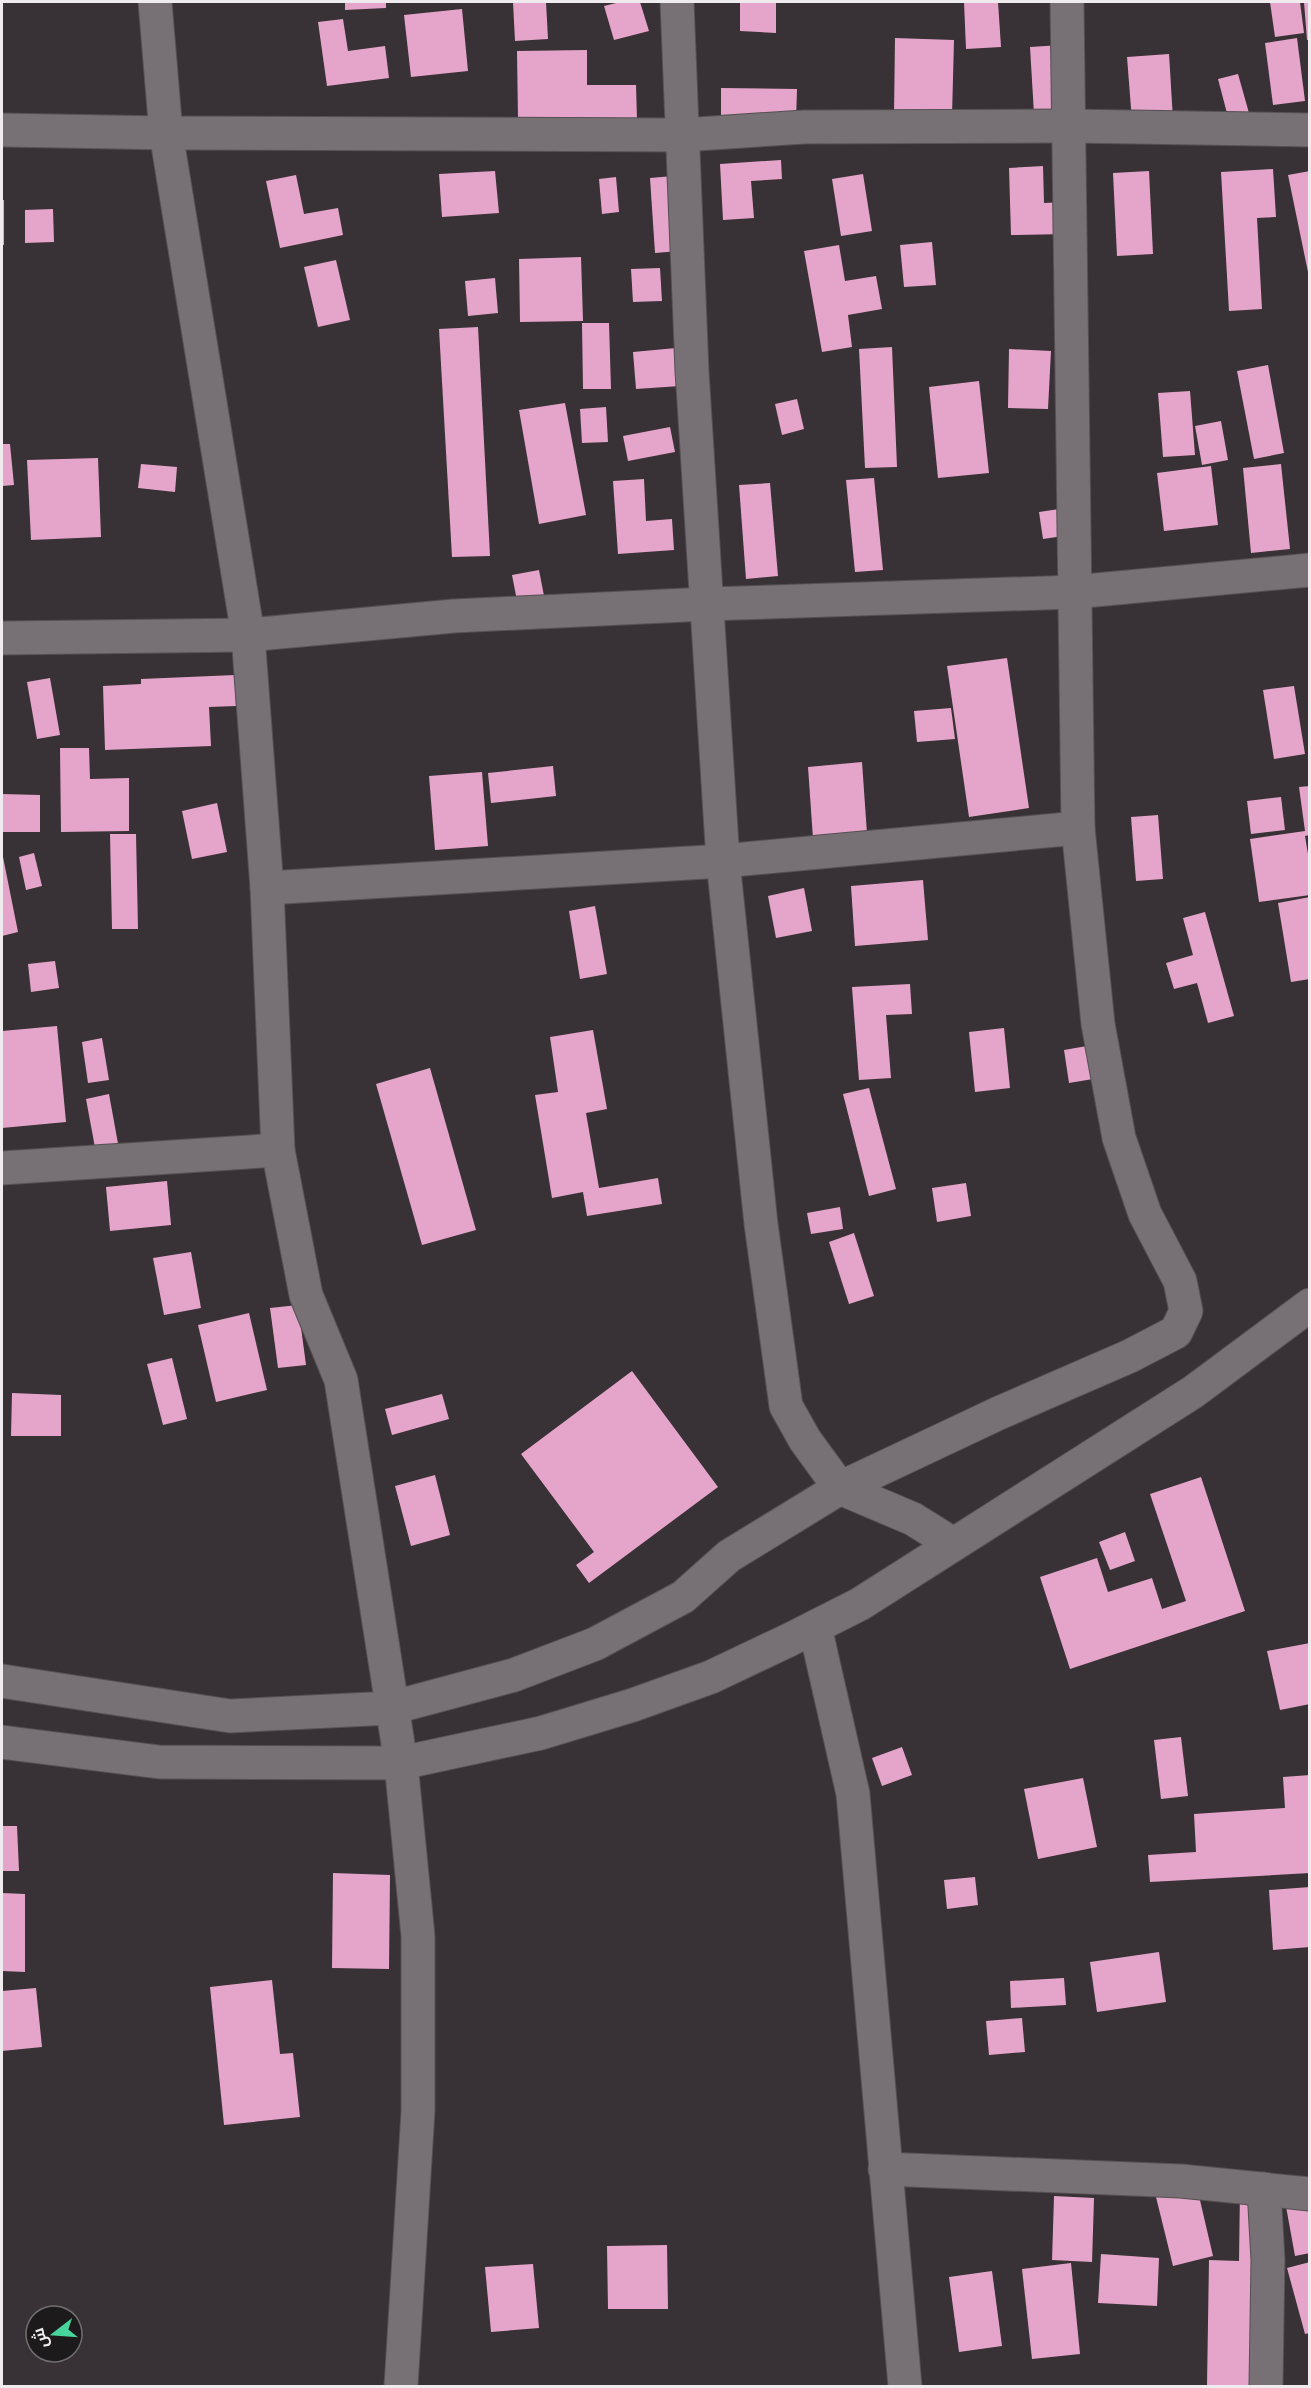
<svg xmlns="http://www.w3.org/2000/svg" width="1311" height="2388" viewBox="0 0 1311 2388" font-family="'IBM Plex Sans',Cairo,sans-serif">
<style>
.building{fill:#e5a5ca}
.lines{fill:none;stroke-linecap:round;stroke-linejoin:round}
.minor-casing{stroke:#555053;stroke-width:35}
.tertiary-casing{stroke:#555053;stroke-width:35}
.minor{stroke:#777074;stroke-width:33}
.tertiary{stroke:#777074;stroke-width:33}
</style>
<rect width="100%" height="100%" fill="#383135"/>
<!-- building -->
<g class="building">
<path d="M 345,2 L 386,2 L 386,8 L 345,10 Z"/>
<path d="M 513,2 L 546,2 L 548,39 L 515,41 Z"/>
<path d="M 620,2 L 640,2 L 649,31 L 614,40 L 604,6 Z"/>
<path d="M 740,2 L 776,2 L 776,33 L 740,31 Z"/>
<path d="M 964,2 L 998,2 L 1001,47 L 966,49 Z"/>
<path d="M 1270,2 L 1300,2 L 1304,33 L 1275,37 Z"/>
<path d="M 1304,2 L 1310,2 L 1310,40 L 1307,40 Z"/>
<path d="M 462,9 L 468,71 L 411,77 L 404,15 Z"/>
<path d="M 343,19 L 348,51 L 385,46 L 389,78 L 327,86 L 318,22 Z"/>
<path d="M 895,38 L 954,40 L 952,116 L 894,114 Z"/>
<path d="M 1297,38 L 1305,101 L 1273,105 L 1265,43 Z"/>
<path d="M 1061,45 L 1065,113 L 1034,114 L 1030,47 Z"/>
<path d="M 587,50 L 587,85 L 636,85 L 637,119 L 518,119 L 517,51 Z"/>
<path d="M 1169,54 L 1173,119 L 1132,121 L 1127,57 Z"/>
<path d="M 1238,74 L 1249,113 L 1228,117 L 1218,79 Z"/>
<path d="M 721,88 L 797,89 L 796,121 L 721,120 Z"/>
<path d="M 781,160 L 782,179 L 751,181 L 754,218 L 723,220 L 720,164 Z"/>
<path d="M 1043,166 L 1044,203 L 1065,202 L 1067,234 L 1011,235 L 1009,168 Z"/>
<path d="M 1273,169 L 1276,217 L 1257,218 L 1262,309 L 1229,311 L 1221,172 Z"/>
<path d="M 495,171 L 499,213 L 442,217 L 439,174 Z"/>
<path d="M 1149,171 L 1153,254 L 1117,256 L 1113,173 Z"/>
<path d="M 1310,171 L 1310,272 L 1308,272 L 1288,175 Z"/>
<path d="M 863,174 L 872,231 L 841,236 L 832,179 Z"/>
<path d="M 296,175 L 304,214 L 338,208 L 343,235 L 280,248 L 266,181 Z"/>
<path d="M 685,175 L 691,250 L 655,253 L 650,178 Z"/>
<path d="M 616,177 L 619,212 L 602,214 L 599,179 Z"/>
<rect x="2" y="200" width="2" height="45"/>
<path d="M 53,209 L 54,242 L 25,243 L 25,210 Z"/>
<path d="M 932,242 L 936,285 L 904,287 L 900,245 Z"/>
<path d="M 839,245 L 845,281 L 876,276 L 882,309 L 848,315 L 852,347 L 822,352 L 804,251 Z"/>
<path d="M 581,257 L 583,321 L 520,322 L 519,259 Z"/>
<path d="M 336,260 L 350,320 L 318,327 L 304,267 Z"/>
<path d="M 660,268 L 662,301 L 633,302 L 631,269 Z"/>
<path d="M 495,278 L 498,313 L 468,316 L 465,281 Z"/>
<path d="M 582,323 L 609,323 L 611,389 L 583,389 Z"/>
<path d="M 478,327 L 490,556 L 452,557 L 439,329 Z"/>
<path d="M 892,347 L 897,467 L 865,468 L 859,349 Z"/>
<path d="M 676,348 L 680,386 L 636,389 L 633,352 Z"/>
<path d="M 1009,349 L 1051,351 L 1048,409 L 1008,408 Z"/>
<path d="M 1268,365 L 1284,453 L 1254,459 L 1237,371 Z"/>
<path d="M 979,381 L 989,473 L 938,478 L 929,387 Z"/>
<path d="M 1190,391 L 1195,455 L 1163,457 L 1158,393 Z"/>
<path d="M 797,399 L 804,429 L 782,435 L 775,404 Z"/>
<path d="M 565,403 L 586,515 L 539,524 L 519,410 Z"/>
<path d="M 606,407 L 608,442 L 582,443 L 580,409 Z"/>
<path d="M 1221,421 L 1228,460 L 1202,465 L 1195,426 Z"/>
<path d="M 670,427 L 675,452 L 628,461 L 623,436 Z"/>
<path d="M 2,444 L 10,444 L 14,485 L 2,486 Z"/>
<path d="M 98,458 L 101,537 L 31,540 L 27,460 Z"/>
<path d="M 141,464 L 177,467 L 175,492 L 138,488 Z"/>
<path d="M 1281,464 L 1290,549 L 1251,553 L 1243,468 Z"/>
<path d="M 1211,466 L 1218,525 L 1164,531 L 1157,473 Z"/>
<path d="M 874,478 L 883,570 L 855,572 L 846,480 Z"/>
<path d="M 644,479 L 646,521 L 672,519 L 674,550 L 618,554 L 613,481 Z"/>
<path d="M 770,483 L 778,576 L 746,579 L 739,485 Z"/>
<path d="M 1066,508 L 1070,535 L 1043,539 L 1039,512 Z"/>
<path d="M 539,570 L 545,601 L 518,606 L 512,575 Z"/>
<path d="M 1007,658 L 1029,808 L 969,817 L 947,666 Z"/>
<path d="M 235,675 L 236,706 L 209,707 L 211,746 L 105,750 L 103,686 L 141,684 L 141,679 Z"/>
<path d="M 50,678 L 60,735 L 37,739 L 27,682 Z"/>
<path d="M 1294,686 L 1305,754 L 1274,759 L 1263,690 Z"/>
<path d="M 951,708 L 955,739 L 917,742 L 914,711 Z"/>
<path d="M 60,748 L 89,748 L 90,779 L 129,778 L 129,831 L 61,832 Z"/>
<path d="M 862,762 L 868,848 L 814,853 L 808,767 Z"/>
<path d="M 553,766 L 556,796 L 491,803 L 488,773 Z"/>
<path d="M 482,772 L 488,846 L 435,850 L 429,776 Z"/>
<path d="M 1310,786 L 1310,835 L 1305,836 L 1310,866 L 1310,895 L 1259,902 L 1250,839 L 1305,831 L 1299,787 Z"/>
<path d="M 2,794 L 40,795 L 40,832 L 2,832 Z"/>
<path d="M 1281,797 L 1285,830 L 1251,834 L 1247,801 Z"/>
<path d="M 217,803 L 227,852 L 192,859 L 182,811 Z"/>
<path d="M 1158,815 L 1163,879 L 1136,881 L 1131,817 Z"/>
<path d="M 110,834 L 136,834 L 138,929 L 112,929 Z"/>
<path d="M 34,853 L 42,886 L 26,890 L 19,857 Z"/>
<path d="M 3,857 L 18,932 L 2,936 L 2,857 Z"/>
<path d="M 923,880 L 928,940 L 855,946 L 851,886 Z"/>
<path d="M 804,888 L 812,931 L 776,938 L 768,896 Z"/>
<path d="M 1310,897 L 1310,979 L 1291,982 L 1278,903 Z"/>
<path d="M 595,906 L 607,974 L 580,979 L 569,911 Z"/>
<path d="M 1205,912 L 1234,1016 L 1208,1023 L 1197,983 L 1174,989 L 1166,963 L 1193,955 L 1183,918 Z"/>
<path d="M 55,961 L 59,988 L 31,992 L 28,964 Z"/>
<path d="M 910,984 L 912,1014 L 886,1015 L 891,1078 L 859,1080 L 852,987 Z"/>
<path d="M 57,1026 L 66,1122 L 2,1128 L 2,1031 Z"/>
<path d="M 1004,1028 L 1010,1088 L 975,1092 L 969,1032 Z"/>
<path d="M 593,1030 L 607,1109 L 586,1113 L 599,1188 L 658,1178 L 662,1204 L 587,1216 L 583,1192 L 552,1198 L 535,1095 L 558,1092 L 550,1037 Z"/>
<path d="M 102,1038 L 109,1080 L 88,1083 L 82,1042 Z"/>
<path d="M 1087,1046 L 1093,1079 L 1069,1083 L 1064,1050 Z"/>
<path d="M 430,1068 L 476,1230 L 422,1245 L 376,1084 Z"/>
<path d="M 869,1088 L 896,1189 L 869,1196 L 843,1094 Z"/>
<path d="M 109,1094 L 119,1149 L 96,1153 L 86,1099 Z"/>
<path d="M 167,1181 L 171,1225 L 110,1231 L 106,1187 Z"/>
<path d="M 966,1183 L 971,1216 L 937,1222 L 932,1188 Z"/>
<path d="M 840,1207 L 843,1229 L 811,1234 L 807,1213 Z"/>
<path d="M 854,1233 L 874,1296 L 849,1304 L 829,1242 Z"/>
<path d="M 191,1252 L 201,1308 L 164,1315 L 153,1258 Z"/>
<path d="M 298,1305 L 306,1365 L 278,1368 L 270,1308 Z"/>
<path d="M 249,1313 L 267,1390 L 216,1402 L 198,1325 Z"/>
<path d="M 172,1358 L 187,1419 L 163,1425 L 147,1364 Z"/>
<path d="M 632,1371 L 718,1487 L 589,1583 L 576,1565 L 594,1552 L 521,1454 Z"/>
<path d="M 12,1393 L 61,1395 L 61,1436 L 11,1436 Z"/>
<path d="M 442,1394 L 449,1419 L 392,1435 L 385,1409 Z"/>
<path d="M 435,1475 L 450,1535 L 411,1546 L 395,1486 Z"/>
<path d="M 1201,1477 L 1245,1611 L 1070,1669 L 1040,1577 L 1097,1558 L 1108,1592 L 1152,1578 L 1162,1609 L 1186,1601 L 1150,1494 Z"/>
<path d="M 1125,1532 L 1135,1561 L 1110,1570 L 1099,1542 Z"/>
<path d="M 1310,1643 L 1310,1704 L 1280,1710 L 1267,1651 Z"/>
<path d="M 1181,1737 L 1188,1796 L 1161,1799 L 1154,1740 Z"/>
<path d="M 902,1747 L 912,1775 L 882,1786 L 872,1758 Z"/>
<path d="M 1310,1775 L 1310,1873 L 1150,1882 L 1148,1855 L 1196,1852 L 1194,1814 L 1285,1808 L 1283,1777 Z"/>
<path d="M 1083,1778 L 1097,1847 L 1038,1859 L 1024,1789 Z"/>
<path d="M 2,1826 L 17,1826 L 19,1871 L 2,1871 Z"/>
<path d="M 333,1873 L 390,1875 L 389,1969 L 332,1968 Z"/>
<path d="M 975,1877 L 978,1905 L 947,1909 L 944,1880 Z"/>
<path d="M 1310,1887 L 1310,1947 L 1273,1950 L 1269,1890 Z"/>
<path d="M 2,1893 L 25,1894 L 25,1972 L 2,1971 Z"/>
<path d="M 1159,1952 L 1166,2002 L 1097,2012 L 1090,1962 Z"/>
<path d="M 1064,1978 L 1066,2005 L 1011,2008 L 1010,1981 Z"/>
<path d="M 272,1980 L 280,2054 L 293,2053 L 300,2117 L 224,2125 L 210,1987 Z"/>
<path d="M 36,1988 L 42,2047 L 2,2051 L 2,1991 Z"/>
<path d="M 1022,2018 L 1025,2052 L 989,2055 L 986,2021 Z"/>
<path d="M 1196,2183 L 1213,2256 L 1173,2266 L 1155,2193 Z"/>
<path d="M 1310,2185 L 1310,2253 L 1295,2256 L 1283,2190 Z"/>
<path d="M 1240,2188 L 1267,2188 L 1274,2349 L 1250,2349 L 1250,2386 L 1207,2386 L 1209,2260 L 1239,2261 Z"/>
<path d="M 1054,2196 L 1094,2198 L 1092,2262 L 1052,2260 Z"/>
<path d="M 667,2245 L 668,2309 L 608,2309 L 607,2246 Z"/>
<path d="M 1101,2254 L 1159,2258 L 1157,2306 L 1098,2303 Z"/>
<path d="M 1310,2262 L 1310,2333 L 1305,2334 L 1287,2268 Z"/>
<path d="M 1071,2263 L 1080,2354 L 1032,2359 L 1022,2269 Z"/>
<path d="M 533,2264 L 539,2328 L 491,2332 L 485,2267 Z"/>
<path d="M 992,2271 L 1002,2346 L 959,2352 L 949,2277 Z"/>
</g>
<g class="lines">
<!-- minor casing -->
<g class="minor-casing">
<g id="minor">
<path d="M 155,2 L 166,133 L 248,635 L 267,888 L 278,1150 L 306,1295 L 341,1380 L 401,1763 L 418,1936 L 418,2111 L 401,2386"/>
<path d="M 677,2 L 692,371 L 723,861 L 761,1224 L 786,1406 L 805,1440 L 840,1488 L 913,1519 L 953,1544"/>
<path d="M 2,130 L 166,133 L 682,135 L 804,127 L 1069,126 L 1310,130"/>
<path d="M 2,638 L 248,635 L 454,616 L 707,604 L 1074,592 L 1310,570"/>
<path d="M 267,888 L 723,861 L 1078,828"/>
<path d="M 2,1168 L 278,1150"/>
<path d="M 815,1627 L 853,1794 L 905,2386"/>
<path d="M 2,1681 L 230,1716 L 391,1708 L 514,1675 L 595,1644 L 683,1597 L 729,1556 L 840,1488 L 999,1413 L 1130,1356 L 1176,1332 L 1186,1311 L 1180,1281 L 1145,1214 L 1119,1138 L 1098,1024 L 1078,828 L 1067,2"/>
<path d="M 885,2169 L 1181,2181 L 1310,2194"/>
<path d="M 1264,2189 L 1268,2260 L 1266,2386"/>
</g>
</g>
<!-- tertiary casing -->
<g class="tertiary-casing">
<path id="tertiary" d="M 2,1742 L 159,1762 L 401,1763 L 541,1733 L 633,1705 L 711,1677 L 789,1640 L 860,1604 L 1193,1392 L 1310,1305"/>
</g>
<!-- minor -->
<use href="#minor" class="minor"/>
<!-- tertiary -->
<use href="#tertiary" class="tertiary"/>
</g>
<!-- border -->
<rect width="1311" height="2388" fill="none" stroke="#f0ebee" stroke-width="6"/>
<!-- north arrow -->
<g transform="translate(54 2334) rotate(253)"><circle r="28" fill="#1d1a1c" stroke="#716e70" stroke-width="1.5"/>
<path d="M0-4.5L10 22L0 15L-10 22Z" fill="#47d49d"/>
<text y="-9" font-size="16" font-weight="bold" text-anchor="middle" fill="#f0ebee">ش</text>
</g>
</svg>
